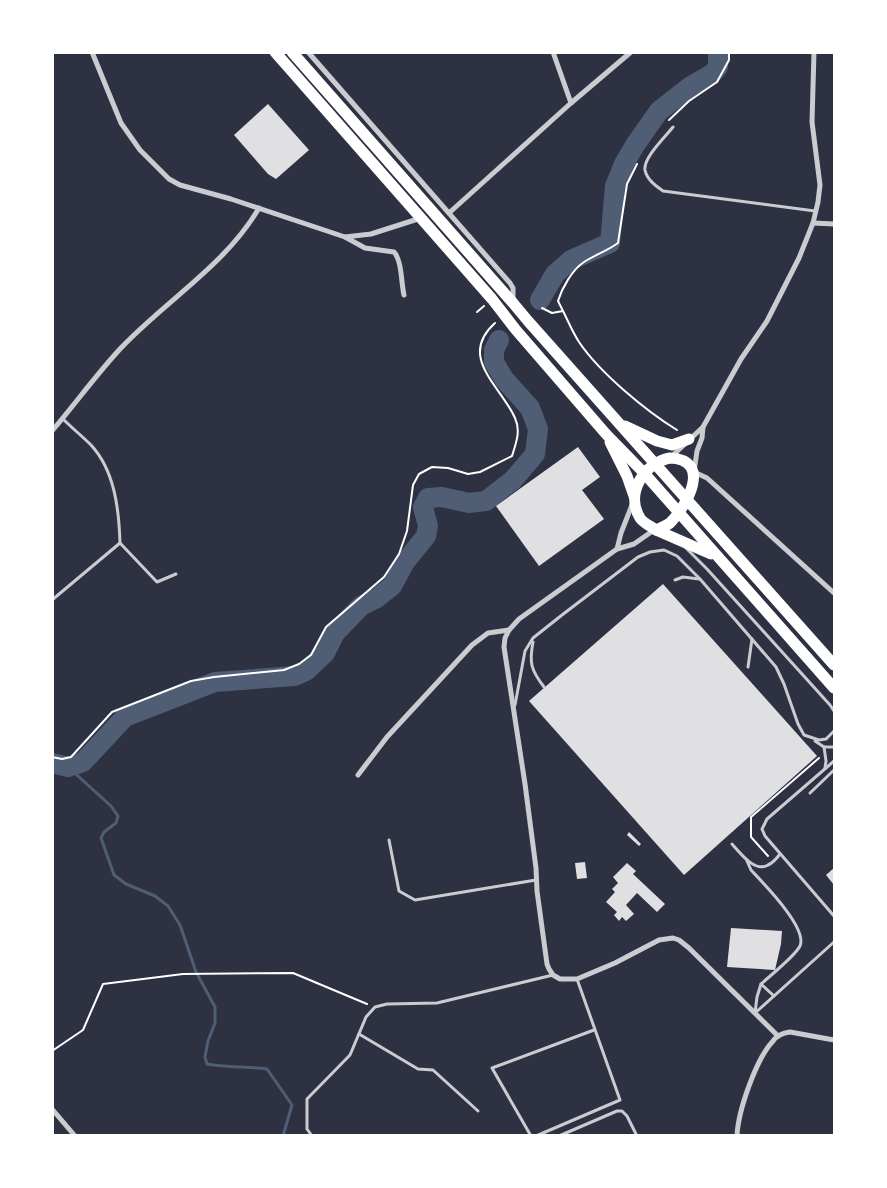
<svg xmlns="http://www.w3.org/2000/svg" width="887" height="1188" viewBox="0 0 887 1188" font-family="'Exo 2',sans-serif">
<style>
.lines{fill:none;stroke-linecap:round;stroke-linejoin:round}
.stream{stroke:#4f5d75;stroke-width:3}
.river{stroke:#4f5d75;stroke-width:20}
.building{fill:#e0e0e3}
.path{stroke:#fff;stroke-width:2}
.service{stroke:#caccd0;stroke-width:3}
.minor{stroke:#caccd0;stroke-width:5}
.trunk{stroke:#fff;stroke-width:11}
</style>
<rect width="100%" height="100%" fill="#2d3142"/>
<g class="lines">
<!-- stream -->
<path class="stream" d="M 68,767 L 111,806 L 118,816 L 116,823 L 104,832 L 101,838 L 114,875 L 126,884 L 155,896 L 168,906 L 180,925 L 196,972 L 215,1007 L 215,1023 L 208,1041 L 205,1057 L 207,1064 C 227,1068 247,1066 267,1069 L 292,1105 L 283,1136"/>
<!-- river -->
<g class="river">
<path d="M 540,300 L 555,274 L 571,260 L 610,243 L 615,186 L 624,164 L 635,145 L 659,111 L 691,86 L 712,74 L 718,67 L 718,52"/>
<path d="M 52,763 L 68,767 L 83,762 L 125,717 L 215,682 L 295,676 L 306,671 L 325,653 L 335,633 L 361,606 L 377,598 L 392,586 L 405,562 L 426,536 L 428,526 L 423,507 L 428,498 L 442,497 L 469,503 L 486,501 L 513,480 L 535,454 L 538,429 L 530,408 L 504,379 L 494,362 L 494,350 L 499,340"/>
</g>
</g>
<!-- building -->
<g class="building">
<path d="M 268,104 L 309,150 L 276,179 L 268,174 L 234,135 Z"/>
<path d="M 578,447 L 600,477 L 582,490 L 604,519 L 539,566 L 496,506 Z"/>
<path d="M 663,584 L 817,756 L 684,875 L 529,701 Z"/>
<path d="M 629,832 L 641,844 L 639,846 L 627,835 Z"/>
<path d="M 585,862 L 587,878 L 577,879 L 575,863 Z"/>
<path d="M 627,863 L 636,871 L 633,874 L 665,904 L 657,912 L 637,893 L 626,905 L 634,914 L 626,921 L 622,917 L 619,921 L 614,915 L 617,912 L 606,902 L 615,892 L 612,889 L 618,883 L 613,877 Z"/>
<path d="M 834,868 L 834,885 L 826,875 Z"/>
<path d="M 731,928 L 782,931 L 781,944 L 775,970 L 727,967 Z"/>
</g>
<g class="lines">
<!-- path -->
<g class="path">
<path d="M 669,120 L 689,101 L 717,82 L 729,60 L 729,52"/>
<path d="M 542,308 L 552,313 L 563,311 L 558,301 C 562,288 572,270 584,262 C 595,255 607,251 618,243 L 627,184 L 637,164"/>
<path d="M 563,311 C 568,321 573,333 579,342 C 600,373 646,411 677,430"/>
<path d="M 477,312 L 484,306"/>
<path d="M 52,757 L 62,759 L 71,757 L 112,712 L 191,681 L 214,677 L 284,670 L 299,664 L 311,655 L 326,627 L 384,577 L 399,554 L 407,531 L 413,485 L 419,474 L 432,467 L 448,468 L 468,474 L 480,472 L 512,456 C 516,443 521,431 515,418 C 501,386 457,357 495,323"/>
<path d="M 768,856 L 751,837 L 751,817 L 819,758"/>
<path d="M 52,1051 L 83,1030 L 103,984 L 183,974 L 293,973 L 367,1004"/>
</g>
<!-- service -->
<g class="service">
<path d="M 673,127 C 666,136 643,158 645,170 C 647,180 656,186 663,191 L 815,211"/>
<path d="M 63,419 C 72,428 82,436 91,445 C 115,471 119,510 120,543 L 157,582 L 176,574"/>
<path d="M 686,548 L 707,569 L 830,705 L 834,711"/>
<path d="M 675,580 L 683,577 L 699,579"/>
<path d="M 52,600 L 120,543"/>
<path d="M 533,642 C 529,663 531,670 544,687"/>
<path d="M 748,667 L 752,639"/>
<path d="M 515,705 L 525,651 L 533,638 L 562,615 L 638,557 L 650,552 L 664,550 L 677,556 L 700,579 L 776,667 L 784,684 L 798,724 L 804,735 L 819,740 L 826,739 L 834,731"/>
<path d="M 815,741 L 824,747 L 834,747"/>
<path d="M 824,747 L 826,761 L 825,768"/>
<path d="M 834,761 L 767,819 L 762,829 L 765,836 L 834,916"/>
<path d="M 810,793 L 834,770"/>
<path d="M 389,840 L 399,891 L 415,900 L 536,880"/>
<path d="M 732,844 C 740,853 755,873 768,865 C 773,863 777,858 780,854"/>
<path d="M 747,861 L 751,870 C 763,883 808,928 800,946 C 795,956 771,975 761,984 L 774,996"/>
<path d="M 755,1013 L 834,942"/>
<path d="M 755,1013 L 757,997 L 761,984"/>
<path d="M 359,1034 L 418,1069 L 433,1070 L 478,1111"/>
<path d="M 312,1136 L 307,1129 L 307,1099 L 350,1055 L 366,1017 L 375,1007 L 387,1004 L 437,1003 L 553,975"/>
<path d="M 531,1136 L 492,1068 L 594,1030"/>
<path d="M 536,1136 L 620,1100 L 577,979"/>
<path d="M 559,1136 L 617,1111 L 622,1111 L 627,1116 L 637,1136"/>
</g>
<!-- minor -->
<g class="minor">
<path d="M 92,52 L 121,123 L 140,150 L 169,179 L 180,185 L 231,199 L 345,237 L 371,234 L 421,218"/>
<path d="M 308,52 L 510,283 L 513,288 L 513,300"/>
<path d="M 553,52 L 571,103"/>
<path d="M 814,52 L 812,122 L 820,185 L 818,202 L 813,223 L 799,258 L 767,321 L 741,359 L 703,427 L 702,438 L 697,451 L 694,472 L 707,478 L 834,593"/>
<path d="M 449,213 L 571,103 L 631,52"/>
<path d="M 813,223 L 834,224"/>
<path d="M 345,237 L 365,248 L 394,252 C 402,261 401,282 404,295"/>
<path d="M 52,431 C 75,404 96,375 120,349 C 165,301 225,266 259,208"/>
<path d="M 671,457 L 703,427"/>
<path d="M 654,530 L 634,544 L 617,549 L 519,619 L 509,630 L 505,638 L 504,647 L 525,784 L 536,868 L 537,891 L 547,964 L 549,969 L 553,975 L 560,979 L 577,979 L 615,963 L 659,940 L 673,938 L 679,940 L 689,948 L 778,1036"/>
<path d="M 617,549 L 621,533 L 632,505"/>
<path d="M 358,775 L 387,737 L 472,645 L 488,633 L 509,630"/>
<path d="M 52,1109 L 75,1136"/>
<path d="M 737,1136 C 738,1111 756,1059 773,1041 C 777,1035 783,1033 790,1032 L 834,1040"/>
</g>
<!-- trunk -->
<g class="trunk">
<path d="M 275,52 L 492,299 L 516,330 L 606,434 L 644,473 L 834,688"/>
<path d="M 292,52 L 513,303 L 528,321 L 834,665"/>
<path d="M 625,426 L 657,441 L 672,445 L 689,439"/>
<path d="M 610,442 L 627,476 L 634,496"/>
<path d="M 670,458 C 713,460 687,506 670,523 C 666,526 661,528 656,530 C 651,526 643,523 640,518 C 625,493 644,463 670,458 Z"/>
<path d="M 656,530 L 711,554"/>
</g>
</g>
<!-- border -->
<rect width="887" height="1188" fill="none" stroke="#ffffff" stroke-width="108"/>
</svg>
